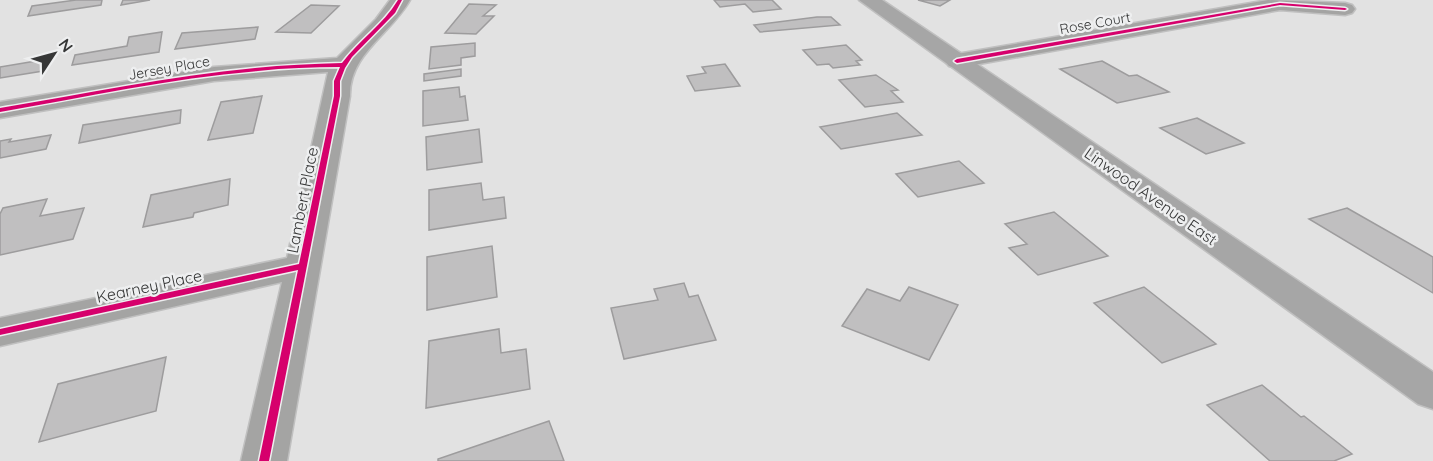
<svg xmlns="http://www.w3.org/2000/svg" width="1433" height="461" viewBox="0 0 1433 461" font-family="Quicksand,sans-serif">
<style>
.building{fill:#c0bfc0;stroke:#9d9c9d;stroke-width:1.5}
.lines{fill:none;stroke-linecap:round;stroke-linejoin:round}
.minor-casing{stroke:#c0c0c0;stroke-width:3}
.major-casing{stroke:#c0c0c0;stroke-width:3}
.minor{fill:#a4a4a3;fill-rule:evenodd}
.major{fill:#a6a6a6;fill-rule:evenodd}
.cycleway-casing{stroke:#eeeff0;stroke-width:3}
.cycleway{fill:#d6006c;fill-rule:evenodd}
.labels{text-anchor:middle;dominant-baseline:central;stroke-width:5;stroke-linejoin:round;paint-order:stroke}
.far-street-label{font-size:14px;fill:#363737;stroke:#eeeff0}
.street-label{font-size:16px;fill:#363737;stroke:#eeeff0}
</style>
<rect width="100%" height="100%" fill="#e2e2e2"/>
<!-- building -->
<g class="building">
<path d="M 76,0 L 102,0 L 101,5 L 28,16 L 32,6 Z"/>
<path d="M 123,0 L 150,0 L 121,5 Z"/>
<path d="M 714,0 L 772,0 L 781,9 L 753,12 L 745,4 L 720,7 Z"/>
<path d="M 918,0 L 950,0 L 940,6 Z"/>
<path d="M 469,4 L 496,5 L 483,16 L 494,16 L 476,34 L 445,33 Z"/>
<path d="M 311,5 L 339,6 L 311,33 L 276,32 Z"/>
<path d="M 817,17 L 831,17 L 840,25 L 760,32 L 754,25 Z"/>
<path d="M 258,27 L 255,39 L 175,49 L 182,33 Z"/>
<path d="M 162,32 L 159,52 L 72,65 L 75,55 L 127,46 L 129,37 Z"/>
<path d="M 475,43 L 475,56 L 461,58 L 461,65 L 429,69 L 431,47 Z"/>
<path d="M 846,45 L 862,60 L 856,61 L 860,65 L 833,68 L 829,64 L 817,65 L 803,50 Z"/>
<path d="M 48,59 L 43,71 L 0,78 L 0,67 Z"/>
<path d="M 1102,61 L 1129,76 L 1137,75 L 1169,92 L 1117,103 L 1060,69 Z"/>
<path d="M 725,64 L 740,86 L 695,91 L 687,76 L 706,73 L 702,67 Z"/>
<path d="M 461,69 L 461,76 L 424,81 L 424,74 Z"/>
<path d="M 876,75 L 898,90 L 891,91 L 903,102 L 865,107 L 839,80 Z"/>
<path d="M 459,87 L 460,97 L 465,96 L 468,120 L 423,126 L 423,91 Z"/>
<path d="M 262,96 L 253,133 L 208,140 L 221,102 Z"/>
<path d="M 181,110 L 180,123 L 79,143 L 83,125 Z"/>
<path d="M 897,113 L 922,135 L 841,149 L 820,127 Z"/>
<path d="M 1197,118 L 1244,143 L 1206,154 L 1160,128 Z"/>
<path d="M 479,129 L 482,162 L 427,170 L 426,137 Z"/>
<path d="M 51,135 L 46,149 L 0,158 L 0,141 L 11,139 L 9,142 Z"/>
<path d="M 959,161 L 984,183 L 918,197 L 896,174 Z"/>
<path d="M 230,179 L 228,205 L 194,213 L 193,217 L 143,227 L 151,195 Z"/>
<path d="M 481,183 L 483,200 L 504,197 L 506,218 L 429,230 L 429,190 Z"/>
<path d="M 47,199 L 40,216 L 84,208 L 73,239 L 0,255 L 0,214 L 3,208 Z"/>
<path d="M 1347,208 L 1433,257 L 1433,293 L 1309,219 Z"/>
<path d="M 1054,212 L 1108,256 L 1038,275 L 1009,248 L 1027,244 L 1005,224 Z"/>
<path d="M 492,246 L 497,297 L 427,310 L 427,257 Z"/>
<path d="M 684,283 L 689,297 L 698,295 L 716,340 L 624,359 L 611,308 L 658,300 L 654,289 Z"/>
<path d="M 909,287 L 958,305 L 929,360 L 842,326 L 867,289 L 900,301 Z"/>
<path d="M 1144,287 L 1216,344 L 1162,363 L 1094,303 Z"/>
<path d="M 499,329 L 501,353 L 526,349 L 530,389 L 426,408 L 429,341 Z"/>
<path d="M 166,357 L 156,411 L 39,442 L 58,384 Z"/>
<path d="M 1262,385 L 1301,417 L 1304,416 L 1352,454 L 1334,461 L 1270,461 L 1207,405 Z"/>
<path d="M 549,421 L 564,461 L 438,461 L 438,459 Z"/>
</g>
<g class="lines">
<!-- minor casing -->
<g class="minor-casing">
<g id="minor">
<path d="M 390,0 L 410,0 C 391,34 349,54 350,96 L 287,461 L 241,461 L 282,282 L 0,346 L 0,318 L 287,258 L 328,72 L 214,81 L 0,118 L 0,102 L 214,67 L 337,58 L 376,19 Z"/>
<path d="M 1268,0 L 1345,3 L 1352,5 L 1355,9 L 1352,13 L 1345,15 L 1280,10 L 957,68 L 949,66 L 945,61 L 949,56 L 957,54 Z"/>
</g>
</g>
<!-- major casing -->
<g class="major-casing">
<path id="major" d="M 859,0 L 882,0 L 1433,372 L 1433,409 L 1418,404 Z"/>
</g>
<!-- minor -->
<use href="#minor" class="minor"/>
<!-- major -->
<use href="#major" class="major"/>
<!-- cycleway casing -->
<g class="cycleway-casing">
<g id="cycleway">
<path d="M 398,0 L 402,0 L 395,13 L 352,57 L 345,68 L 340,81 L 340,96 L 269,461 L 259,461 L 298,270 L 0,335 L 0,329 L 299,264 L 334,96 L 334,81 L 340,67 C 313,67 285,68 258,71 C 171,78 86,97 0,112 L 0,108 C 85,94 169,76 255,68 C 284,65 313,64 342,63 C 359,40 383,25 398,0 Z"/>
<path d="M 1280,3 L 1345,8 L 1347,9 L 1345,10 L 1280,5 L 957,63 L 954,61 L 957,59 Z"/>
</g>
</g>
<!-- cycleway -->
<use href="#cycleway" class="cycleway"/>
</g>
<g class="labels">
<!-- far-street labels -->
<g class="far-street-label">
<text transform="translate(1095 23) rotate(-10)">Rose Court</text>
<text transform="translate(169 68) rotate(-10)">Jersey Place</text>
</g>
<!-- street labels -->
<g class="street-label">
<text transform="translate(1151 196) rotate(35)">Linwood Avenue East</text>
<text transform="translate(302 200) rotate(-79)">Lambert Place</text>
<text transform="translate(149 286) rotate(-12)">Kearney Place</text>
</g>
</g>
<!-- north arrow -->
<g transform="translate(54 54) rotate(54)" stroke="#eeeff0" stroke-width="4.5" paint-order="stroke">
<path d="M0-4.5L10 22L0 15L-10 22Z" fill="#363737"/>
<text y="-9" font-size="16" font-weight="bold" text-anchor="middle" fill="#363737">N</text>
</g>
</svg>
